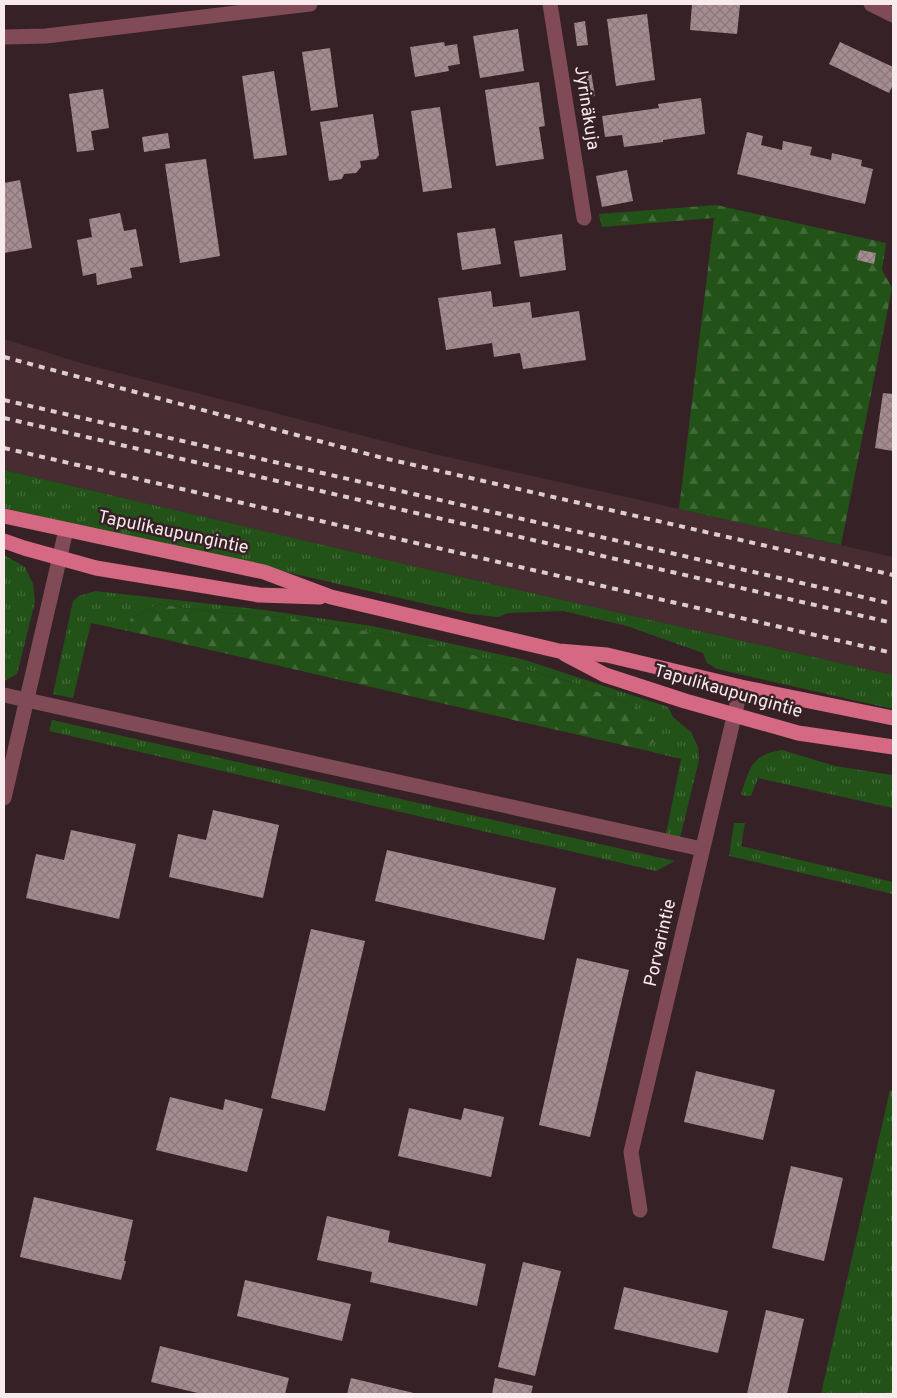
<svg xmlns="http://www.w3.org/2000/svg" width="897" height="1398" viewBox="0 0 897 1398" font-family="Overpass,sans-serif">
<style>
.built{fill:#472d32}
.grass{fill:url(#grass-tufts)}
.forest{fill:url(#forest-firs)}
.building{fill:url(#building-cross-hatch)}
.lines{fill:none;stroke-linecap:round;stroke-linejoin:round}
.minor{stroke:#804b56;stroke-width:15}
.major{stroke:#d56883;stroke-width:15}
.rail{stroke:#dccdd0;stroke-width:4;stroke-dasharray:6 6;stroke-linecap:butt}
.labels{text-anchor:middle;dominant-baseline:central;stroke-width:5;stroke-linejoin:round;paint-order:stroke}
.street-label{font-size:18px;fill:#f9ebed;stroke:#362226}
</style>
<defs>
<pattern id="grass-tufts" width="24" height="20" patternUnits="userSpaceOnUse" patternTransform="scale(1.25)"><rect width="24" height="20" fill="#225218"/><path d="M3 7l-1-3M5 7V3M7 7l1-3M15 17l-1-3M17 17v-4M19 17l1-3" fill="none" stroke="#436b3a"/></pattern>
<pattern id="forest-firs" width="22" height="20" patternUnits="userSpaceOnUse" patternTransform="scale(1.25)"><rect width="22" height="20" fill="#225218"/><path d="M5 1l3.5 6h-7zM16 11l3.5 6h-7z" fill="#436b3a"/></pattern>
<pattern id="building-cross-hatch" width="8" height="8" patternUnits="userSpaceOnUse" patternTransform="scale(1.25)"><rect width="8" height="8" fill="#a58c90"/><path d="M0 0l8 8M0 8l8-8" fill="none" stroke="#8a777a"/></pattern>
</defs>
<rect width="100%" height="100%" fill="#362226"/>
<!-- built -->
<path class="built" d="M 4,339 L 84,364 L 430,453 L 893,557 L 893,675 L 426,569 L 4,470 Z"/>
<!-- grass -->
<g class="grass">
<path d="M 4,470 L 426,569 L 893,675 L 893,709 L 717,669 L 707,663 L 703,653 L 627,626 L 563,611 L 508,613 L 498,617 L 470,614 L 4,508 Z"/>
<path d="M 4,555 L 25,567 L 33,584 L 35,602 L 17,674 L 4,681 Z"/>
<path d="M 95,591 L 264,610 L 372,626 L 525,660 L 668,707 L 673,717 L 691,732 L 698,747 L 699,760 L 680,838 L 666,834 L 681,759 L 644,750 L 660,737 L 635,706 L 571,682 L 455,650 L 378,633 L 280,617 L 214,612 L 157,604 L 130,619 L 128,631 L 91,623 L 73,698 L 53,694 L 73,601 L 79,596 Z"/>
<path d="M 52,720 L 675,861 L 656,871 L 49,731 Z"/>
<path d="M 782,750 L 835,766 L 892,775 L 893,808 L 758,778 L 751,796 L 745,796 L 741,794 C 750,768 751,755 782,750 Z"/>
<path d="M 734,823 L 745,823 L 741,846 L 893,882 L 893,894 L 729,856 Z"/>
<path d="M 890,1090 L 893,1091 L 893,1394 L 821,1394 Z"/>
</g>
<!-- forest -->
<g class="forest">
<path d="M 716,205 L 886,243 L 882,270 L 892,288 L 841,545 L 679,509 L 714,218 L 602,227 L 599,214 Z"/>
<path d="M 157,604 L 214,612 L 280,617 L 378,633 L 455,650 L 571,682 L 635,706 L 661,727 L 660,737 L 644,750 L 128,631 L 130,619 Z"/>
</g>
<!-- building -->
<g class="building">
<path d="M 692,4 L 740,5 L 737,34 L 690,30 Z"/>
<path d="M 647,14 L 655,80 L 616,86 L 607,19 Z"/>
<path d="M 585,21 L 588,45 L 577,46 L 574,23 Z"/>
<path d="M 518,29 L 524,71 L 480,78 L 473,36 Z"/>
<path d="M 444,42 L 445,46 L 457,44 L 460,64 L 448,66 L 449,71 L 415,77 L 410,47 Z"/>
<path d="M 840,42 L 893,67 L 893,85 L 889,93 L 829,64 Z"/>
<path d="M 330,48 L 338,107 L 311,111 L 302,52 Z"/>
<path d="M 274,71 L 287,155 L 254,159 L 242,76 Z"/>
<path d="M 591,72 L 595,96 L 584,97 L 581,74 Z"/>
<path d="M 539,82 L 545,126 L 539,127 L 544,159 L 496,166 L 485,90 Z"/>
<path d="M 103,89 L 109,128 L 91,131 L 94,150 L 77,152 L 69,94 Z"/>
<path d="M 701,98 L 705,134 L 663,140 L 663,142 L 624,147 L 622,135 L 605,137 L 602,116 L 659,108 L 658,104 Z"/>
<path d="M 440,107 L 452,188 L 423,192 L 411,111 Z"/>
<path d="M 373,114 L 379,155 L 376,159 L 360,161 L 361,167 L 356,173 L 344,174 L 342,179 L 329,181 L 320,122 Z"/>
<path d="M 747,132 L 763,136 L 761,145 L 782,150 L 783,141 L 812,147 L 810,155 L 831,160 L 832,153 L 862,160 L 861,166 L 873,169 L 865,204 L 737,174 Z"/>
<path d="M 168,133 L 170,148 L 144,152 L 142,137 Z"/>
<path d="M 206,159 L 220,256 L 180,263 L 165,164 Z"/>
<path d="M 627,170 L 633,201 L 602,207 L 596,176 Z"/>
<path d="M 20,180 L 32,248 L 4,253 L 4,183 Z"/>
<path d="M 120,213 L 124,231 L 136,229 L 143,266 L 130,268 L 132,278 L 97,285 L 96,273 L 83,276 L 77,240 L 92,237 L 89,219 Z"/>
<path d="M 495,228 L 501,264 L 462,270 L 457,233 Z"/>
<path d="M 562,234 L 566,270 L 520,277 L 514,241 Z"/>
<path d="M 860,250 L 876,253 L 874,264 L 857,260 Z"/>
<path d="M 491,291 L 493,307 L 530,302 L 532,318 L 579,311 L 586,360 L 523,369 L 520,353 L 494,357 L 492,343 L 446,350 L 438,298 Z"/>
<path d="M 883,393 L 893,394 L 893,451 L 875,448 Z"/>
<path d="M 213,810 L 279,825 L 263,898 L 169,877 L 178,834 L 206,840 Z"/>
<path d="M 71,830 L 136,844 L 119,919 L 26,898 L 36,854 L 64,860 Z"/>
<path d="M 387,850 L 556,888 L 544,940 L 375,901 Z"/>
<path d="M 311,929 L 365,941 L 325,1111 L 271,1098 Z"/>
<path d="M 577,958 L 629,970 L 590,1137 L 539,1125 Z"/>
<path d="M 696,1071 L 775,1090 L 763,1140 L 684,1122 Z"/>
<path d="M 170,1097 L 223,1110 L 225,1099 L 263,1109 L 247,1172 L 156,1150 Z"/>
<path d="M 409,1108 L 461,1120 L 464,1108 L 504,1117 L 491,1177 L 398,1156 Z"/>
<path d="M 791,1166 L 843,1178 L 824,1261 L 772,1248 Z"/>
<path d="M 34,1197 L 133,1220 L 124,1261 L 126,1261 L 121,1280 L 20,1257 Z"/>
<path d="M 327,1216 L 390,1231 L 388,1242 L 486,1264 L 477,1306 L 370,1282 L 372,1272 L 317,1260 Z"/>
<path d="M 523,1262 L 561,1271 L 535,1376 L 498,1367 Z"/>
<path d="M 245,1280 L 351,1304 L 342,1341 L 237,1316 Z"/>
<path d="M 624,1287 L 728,1311 L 718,1353 L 614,1329 Z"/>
<path d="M 766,1310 L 804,1319 L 787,1394 L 747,1394 Z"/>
<path d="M 160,1346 L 289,1378 L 285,1394 L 202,1394 L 151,1382 Z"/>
<path d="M 351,1378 L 418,1394 L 347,1394 Z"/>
<path d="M 495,1378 L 533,1386 L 531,1394 L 492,1394 Z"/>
</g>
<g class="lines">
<!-- minor -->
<g class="minor">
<path d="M 550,4 L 584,218"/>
<path d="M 871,4 L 893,15"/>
<path d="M 4,37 L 46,36 L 310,4"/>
<path d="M 4,695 L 702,849"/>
<path d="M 4,798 L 66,530"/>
<path d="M 640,1210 L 631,1152 L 741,687"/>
</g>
<!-- major -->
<g class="major">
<path d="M 4,516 L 264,572 L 331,597 L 559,651 L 607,655 L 741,687 L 893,718"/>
<path d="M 4,541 L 24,548 L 96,568 L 259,595 L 320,597"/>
<path d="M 565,654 L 605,675 L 685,701 L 798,733 L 893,747"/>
</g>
<!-- rail -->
<g class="rail">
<path d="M 4,357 L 379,457 L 893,575"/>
<path d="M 4,400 L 893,604"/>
<path d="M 4,418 L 893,623"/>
<path d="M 4,448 L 893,653"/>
</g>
</g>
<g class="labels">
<!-- street labels -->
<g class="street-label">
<text transform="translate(586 108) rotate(81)">Jyrinäkuja</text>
<text transform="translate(173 533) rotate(12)">Tapulikaupungintie</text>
<text transform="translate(728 692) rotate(16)">Tapulikaupungintie</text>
<text transform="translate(661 943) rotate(-77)">Porvarintie</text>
</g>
</g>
<!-- border -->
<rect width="897" height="1398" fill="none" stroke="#f9ebed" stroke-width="10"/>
</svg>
